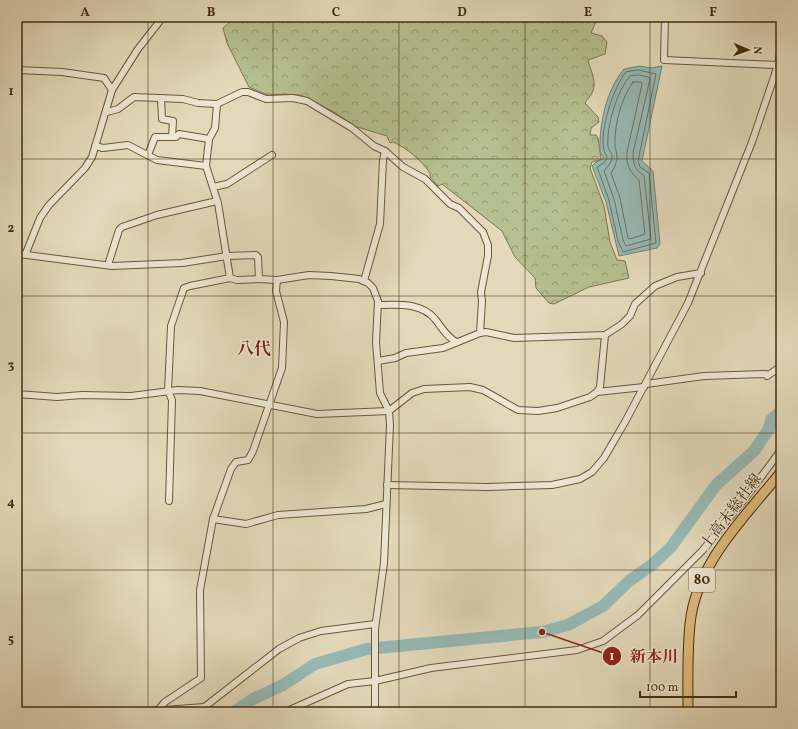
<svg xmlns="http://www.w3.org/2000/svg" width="798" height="729" viewBox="0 0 798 729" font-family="Vollkorn,'Noto Serif JP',serif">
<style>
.forest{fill:url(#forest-crowns);stroke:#7e764e}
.water{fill:#96b9b5;stroke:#768172}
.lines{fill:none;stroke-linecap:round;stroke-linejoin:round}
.shore{stroke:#6e7261;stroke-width:1}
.river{stroke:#96b9b5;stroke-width:12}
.minor-casing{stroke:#6d5738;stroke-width:8}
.primary-casing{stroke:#462c0d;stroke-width:11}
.minor{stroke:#ede6d2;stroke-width:6}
.primary{stroke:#e2bc7d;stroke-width:9}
.grid{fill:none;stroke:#462c0d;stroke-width:1;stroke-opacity:0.55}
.labels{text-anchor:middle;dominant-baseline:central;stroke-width:3;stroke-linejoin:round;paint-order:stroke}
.shield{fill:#ede6d2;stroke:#786448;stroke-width:1}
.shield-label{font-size:14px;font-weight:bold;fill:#462c0d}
.street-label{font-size:15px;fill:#462c0d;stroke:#ede6d2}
.quarter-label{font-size:17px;font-weight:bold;fill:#7a1f14;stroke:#ede6d2}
.leader{fill:none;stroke:#8f2418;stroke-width:1.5}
.callout-dot{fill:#8f2418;stroke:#ede6d2;stroke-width:1.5}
.mark-label{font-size:12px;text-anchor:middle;font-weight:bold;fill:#fff}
.callout-label{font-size:16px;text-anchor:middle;font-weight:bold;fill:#8f2418;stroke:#ede6d2;stroke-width:3;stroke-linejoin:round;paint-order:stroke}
.neatline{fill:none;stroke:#462c0d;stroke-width:1.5}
.grid-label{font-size:13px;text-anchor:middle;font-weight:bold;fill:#462c0d}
</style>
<defs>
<pattern id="forest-crowns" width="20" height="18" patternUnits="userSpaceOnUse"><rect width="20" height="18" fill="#b5bf8f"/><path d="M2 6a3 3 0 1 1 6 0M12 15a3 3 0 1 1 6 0" fill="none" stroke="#959b73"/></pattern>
</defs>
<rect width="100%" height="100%" fill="#e3d9ba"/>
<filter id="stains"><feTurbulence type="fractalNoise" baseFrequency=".005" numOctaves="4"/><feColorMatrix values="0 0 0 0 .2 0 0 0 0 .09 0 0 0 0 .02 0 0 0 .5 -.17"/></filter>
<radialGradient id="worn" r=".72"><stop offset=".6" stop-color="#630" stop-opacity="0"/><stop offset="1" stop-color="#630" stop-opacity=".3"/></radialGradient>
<!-- forest -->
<path class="forest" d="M 230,17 L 598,17 L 591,33 L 602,36 L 607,42 L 605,54 L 588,60 C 590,70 598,82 592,93 C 590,97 587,99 585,103 L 598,117 L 599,122 L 591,128 L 590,135 L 596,135 L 598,138 L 601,158 L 600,160 L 592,162 L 590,168 L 604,206 L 610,242 L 617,260 L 625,261 L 629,278 L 589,287 L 554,304 L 549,303 L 536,288 L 535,278 L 515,257 L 502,231 L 442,184 L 438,186 L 430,177 L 430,173 C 421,160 407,148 393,142 L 390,143 L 387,136 L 354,126 L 334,112 L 300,95 L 265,94 L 249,87 L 227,43 L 223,28 L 230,22 Z"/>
<!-- water -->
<path class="water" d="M 640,66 L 651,68 L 662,66 L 642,161 L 653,171 L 660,244 L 657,248 L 619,256 L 606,202 L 592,166 L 596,162 L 603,159 L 603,156 L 600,152 C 599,124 606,91 624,69 Z"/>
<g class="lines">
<!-- shore -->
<g class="shore">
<path d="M 639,70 L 656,74 L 638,161 L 640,167 L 649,173 L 656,243 L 623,252 L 618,241 L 609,200 L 597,167 L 604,163 L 607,158 C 607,154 604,153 604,150 C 599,131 614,86 626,72 Z"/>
<path d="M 639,75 L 648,77 L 650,79 L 633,153 C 633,165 635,169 644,176 L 651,239 L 626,246 L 623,240 L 614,199 L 604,171 C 607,167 611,164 612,158 C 613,153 609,151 608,147 C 606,127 617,91 630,76 Z"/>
<path d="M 633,82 L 641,82 L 642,84 L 627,152 C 626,165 629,171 639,180 L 645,234 L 630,239 L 628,238 L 620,198 L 611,173 C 622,156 614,154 615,138 C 616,119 622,98 633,82 Z"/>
</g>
<!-- river -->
<path class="river" d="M 234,712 L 253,699 L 283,685 L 315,664 L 367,649 L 542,632 L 568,625 L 603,606 L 629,581 L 653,564 L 671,547 L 716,485 L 754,451 L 769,429 L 771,420 L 781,411"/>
<!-- minor casing -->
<g class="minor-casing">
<g id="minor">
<path d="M 665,17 L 664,60 L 776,65"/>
<path d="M 17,70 L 62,72 L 104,78 L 112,90 L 92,157 L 85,168 L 49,205 L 40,218 L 26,253"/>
<path d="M 112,90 L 138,49 L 163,17"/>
<path d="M 161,98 L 162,119 L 173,121 L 172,137"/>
<path d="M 217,104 L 215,128 L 209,139 L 206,166 L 218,203 L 230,278"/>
<path d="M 107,112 L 118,109 L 134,97 L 183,99 L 198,103 L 217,104 L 242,92 L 248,92 L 266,99 L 293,98 L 307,101 L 352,128 L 374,146 L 385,151 L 403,167 L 425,179 L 450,204 L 459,208 L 483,232 L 488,245 L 488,256 L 481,292 L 482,301 L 480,333 L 486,332 L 514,338 L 605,335 L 622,324 L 630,316 L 635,304 L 655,286 L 677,277 L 701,273"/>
<path d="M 95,146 L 103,148 L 128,145 L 157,160 L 206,166"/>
<path d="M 148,155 L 155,137 L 176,137 L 179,134 L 209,139"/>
<path d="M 213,187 L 227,184 L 272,155"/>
<path d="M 17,249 L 19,254 L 17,270"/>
<path d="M 19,254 L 112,266 L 182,263 L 227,256 L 256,255 L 258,257 L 259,279 L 277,280 L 309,275 L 331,276 L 359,279 L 368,283 L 373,288 L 378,301 L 376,342 L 380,393 L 389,411 L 390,425 L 384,563 L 375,629 L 375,712"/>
<path d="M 108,265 L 119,230 L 122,227 L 157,215 L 217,201"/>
<path d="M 364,281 L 380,224 L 383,160 L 385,151"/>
<path d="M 378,305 C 397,305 421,302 435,319 C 442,328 446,336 456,342"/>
<path d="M 378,361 L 395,358 L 406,353 L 443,348 L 480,333"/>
<path d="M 646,384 L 704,376 L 766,374 L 767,376 L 780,367"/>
<path d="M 597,392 L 644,387"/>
<path d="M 17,394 L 57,397 L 82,395 L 131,396 L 178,390 L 200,391 L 317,414 L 389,411 L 412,393 L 424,389 L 470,387 L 483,390 L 518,410 L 538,411 L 557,408 L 590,397 L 597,392 L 600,387 L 605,335"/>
<path d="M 387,485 L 487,487 L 552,485 L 580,479 L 592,472 L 604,458 L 625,422 L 688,303 L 752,142 L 774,77 L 779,60 L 781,39"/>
<path d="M 169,501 L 172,400 L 168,391 L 171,326 L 184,288 L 190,286 L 230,278 L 237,280 L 259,279"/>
<path d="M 213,519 L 246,524 L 278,515 L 366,509 L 386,504"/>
<path d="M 158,710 L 165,702 L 201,678 L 200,590 L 213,519 L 231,469 L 236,462 L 248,460 L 253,451 L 282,368 L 284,322 L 276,291 L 277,280"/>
<path d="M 17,712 L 21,712"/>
<path d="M 138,712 L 204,707"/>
<path d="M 198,712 L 279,649 L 299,638 L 321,631 L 375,624"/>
<path d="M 285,712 L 348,684 L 375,681 L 431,668 L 577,650 L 603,641 L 638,615 L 702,551 L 744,500 L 781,450"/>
</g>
</g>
<!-- primary casing -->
<g class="primary-casing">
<path id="primary" d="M 688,712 C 688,683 687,653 690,624 C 696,563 745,517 781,472"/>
</g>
<!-- minor -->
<use href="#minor" class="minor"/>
<!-- primary -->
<use href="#primary" class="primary"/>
</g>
<!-- grid -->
<path class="grid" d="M 148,17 L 148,712M 273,17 L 273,712M 399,17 L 399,712M 525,17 L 525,712M 650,17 L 650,712M 17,159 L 781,159M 17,296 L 781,296M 17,433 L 781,433M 17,570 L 781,570"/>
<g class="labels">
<!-- shield labels -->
<rect class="shield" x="689" y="568" width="26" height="24" rx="3"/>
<g class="shield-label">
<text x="702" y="580">80</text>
</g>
<!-- street labels -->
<g class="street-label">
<text transform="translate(732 512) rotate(-53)">上高末総社線</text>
</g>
<!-- quarter labels -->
<g class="quarter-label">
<text x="254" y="349">八代</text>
</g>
</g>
<!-- callouts -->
<path class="leader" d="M542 632L612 656"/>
<g class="callout-dot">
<circle cx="542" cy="632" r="4"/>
<circle cx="612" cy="656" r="10"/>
</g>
<g class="mark-label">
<text x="612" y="660">1</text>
</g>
<g class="callout-label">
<text x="654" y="662">新本川</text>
</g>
<!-- margin -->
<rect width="798" height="729" fill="none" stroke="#e3d9ba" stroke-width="44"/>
<!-- north arrow -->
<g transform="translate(748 50) rotate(92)" stroke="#ede6d2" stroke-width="3" paint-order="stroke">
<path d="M0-3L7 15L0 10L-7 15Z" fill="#462c0d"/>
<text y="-6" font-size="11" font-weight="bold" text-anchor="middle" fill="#462c0d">N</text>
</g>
<!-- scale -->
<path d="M640 691v6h96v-6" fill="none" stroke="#462c0d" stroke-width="2"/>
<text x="646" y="691" font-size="12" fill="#462c0d" stroke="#ede6d2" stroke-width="3" paint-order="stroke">100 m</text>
<rect x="22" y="22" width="754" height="685" class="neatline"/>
<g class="grid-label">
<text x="85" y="16">A</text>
<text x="211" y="16">B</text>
<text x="336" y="16">C</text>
<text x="462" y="16">D</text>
<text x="588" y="16">E</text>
<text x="713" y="16">F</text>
<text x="11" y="95">1</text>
<text x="11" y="232">2</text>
<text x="11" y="369">3</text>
<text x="11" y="506">4</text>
<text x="11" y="643">5</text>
</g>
<rect width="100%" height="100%" filter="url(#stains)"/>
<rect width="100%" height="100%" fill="url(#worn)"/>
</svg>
